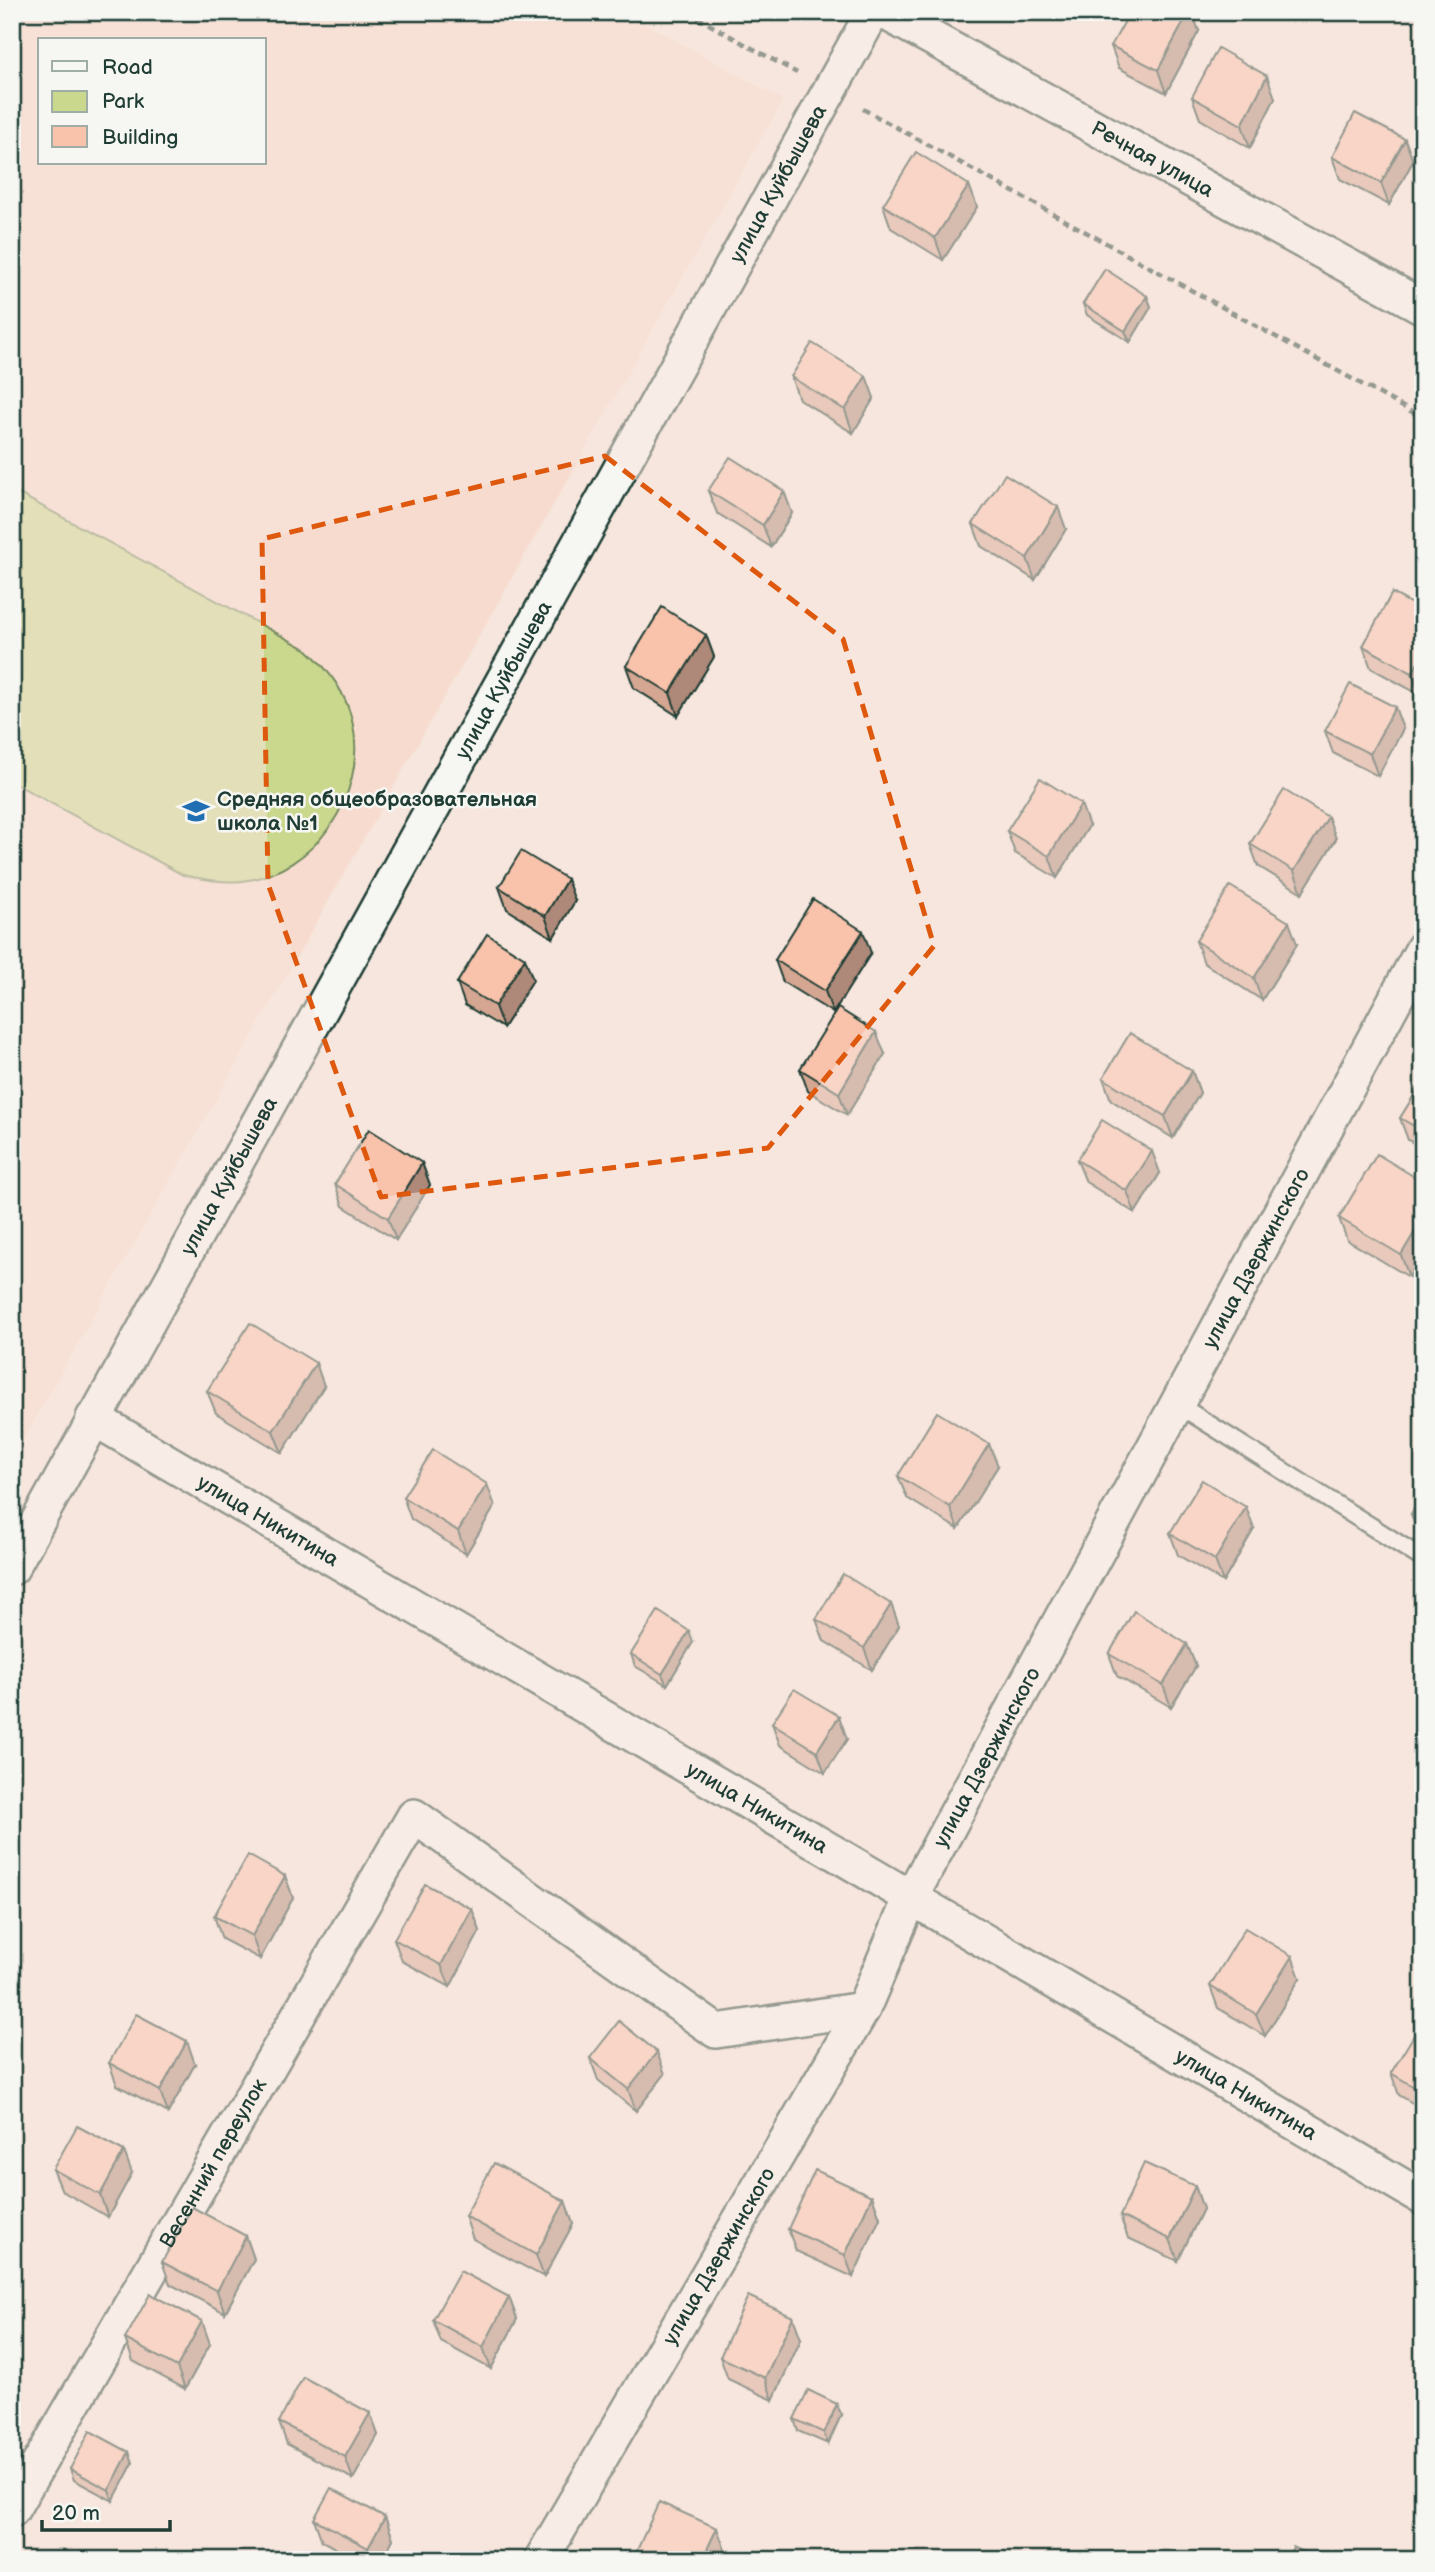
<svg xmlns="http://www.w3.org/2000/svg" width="1435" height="2572" viewBox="0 0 1435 2572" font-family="'Balsamiq Sans',sans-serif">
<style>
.built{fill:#f7dbce;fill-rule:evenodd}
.green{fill:#c9d88c;stroke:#748a60;stroke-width:2}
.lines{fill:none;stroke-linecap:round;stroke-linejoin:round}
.lane-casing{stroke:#1f3d34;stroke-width:21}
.street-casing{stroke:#1f3d34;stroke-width:38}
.path{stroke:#1f3d34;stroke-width:4.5;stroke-dasharray:7 5;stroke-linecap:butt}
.lane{stroke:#f6f6f2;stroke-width:16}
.street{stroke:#f6f6f2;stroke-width:33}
.wall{fill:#d5a793;stroke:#1f3d34;stroke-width:2}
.shaded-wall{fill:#ae8878;stroke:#1f3d34;stroke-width:2}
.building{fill:#f8c2ab;stroke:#1f3d34;stroke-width:2}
.marked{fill:none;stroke:#de580e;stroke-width:5;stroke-dasharray:14 9;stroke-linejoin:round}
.labels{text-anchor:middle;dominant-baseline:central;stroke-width:5;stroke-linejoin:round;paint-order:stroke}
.street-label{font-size:21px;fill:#1f3d34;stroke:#f6f6f2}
.poi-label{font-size:21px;font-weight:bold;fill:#1f3d34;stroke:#f6f6f2;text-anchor:start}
</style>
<rect width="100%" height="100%" fill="#f7e6dd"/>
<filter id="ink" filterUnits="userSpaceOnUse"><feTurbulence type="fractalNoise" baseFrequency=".0143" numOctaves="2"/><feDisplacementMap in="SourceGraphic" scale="14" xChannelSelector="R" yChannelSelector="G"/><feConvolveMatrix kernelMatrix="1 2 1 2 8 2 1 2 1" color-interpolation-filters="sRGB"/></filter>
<g filter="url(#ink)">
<!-- built -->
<path class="built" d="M 12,12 L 624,12 L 783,100 L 12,1459 ZM 40,40 L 264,40 L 264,163 L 40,163 Z"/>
<!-- green -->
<path class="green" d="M 12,490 L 306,649 C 329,670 347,693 353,725 C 367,795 315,873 242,881 C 221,883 203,879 183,875 L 12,782 Z"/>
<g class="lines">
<!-- lane casing -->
<g class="lane-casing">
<path id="lane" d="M 1177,1404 L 1423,1559"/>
</g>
<!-- street casing -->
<g class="street-casing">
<g id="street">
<path id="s1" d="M 884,12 L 1423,307"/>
<path id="s2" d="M 93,1418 L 1423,2198"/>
<path id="s3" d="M 12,1568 L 873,12"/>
<path id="s4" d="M 12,2510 L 414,1816 L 716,2031 L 863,2009"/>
<path id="s5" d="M 541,2560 L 863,2009 L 910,1899 L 1423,948"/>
</g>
</g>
<!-- path -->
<g class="path">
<path d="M 687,12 L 797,73"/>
<path d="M 863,109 L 1423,418"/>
</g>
<!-- lane -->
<use href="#lane" class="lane"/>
<!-- street -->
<use href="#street" class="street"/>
</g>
<!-- wall -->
<g class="wall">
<path d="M 1199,31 L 1166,93 L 1119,68 L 1111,46 Z"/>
<path d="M 1192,97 L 1275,98 L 1250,148 L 1200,119 Z"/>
<path d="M 1332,157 L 1413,161 L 1389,205 L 1340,179 Z"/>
<path d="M 969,185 L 977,207 L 943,260 L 891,228 L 883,205 Z"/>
<path d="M 1147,296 L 1151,307 L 1130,342 L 1087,315 L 1083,304 Z"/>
<path d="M 791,377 L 874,398 L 853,433 L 799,399 Z"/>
<path d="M 708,491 L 792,513 L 771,547 L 717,513 Z"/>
<path d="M 973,524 L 1066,529 L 1035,580 L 981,546 Z"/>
<path d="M 1392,593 L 1420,695 L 1371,668 L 1363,646 Z"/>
<path d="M 706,635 L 714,657 L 678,716 L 634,688 L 626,666 Z"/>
<path d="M 1403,729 L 1378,776 L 1333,753 L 1325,731 Z"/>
<path d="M 1328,817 L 1336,839 L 1302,893 L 1258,866 L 1250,844 Z"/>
<path d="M 1089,826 L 1057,878 L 1015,853 L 1007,831 Z"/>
<path d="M 499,887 L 575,901 L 553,938 L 507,909 Z"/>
<path d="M 1196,941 L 1297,944 L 1262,1000 L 1204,963 Z"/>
<path d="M 871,953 L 833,1013 L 783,982 L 775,960 Z"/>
<path d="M 533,980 L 503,1028 L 465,1005 L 457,983 Z"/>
<path d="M 885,1054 L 847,1115 L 808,1091 L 800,1069 Z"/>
<path d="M 1192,1071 L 1200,1093 L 1173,1138 L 1111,1100 L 1103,1078 Z"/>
<path d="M 1423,1081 L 1423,1148 L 1408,1140 L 1400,1118 Z"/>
<path d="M 1077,1160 L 1160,1173 L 1135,1213 L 1086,1182 Z"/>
<path d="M 422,1163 L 430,1185 L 396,1240 L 343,1206 L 335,1184 Z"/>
<path d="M 1423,1182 L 1423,1254 L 1409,1277 L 1347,1240 L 1339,1218 Z"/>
<path d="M 324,1386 L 282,1453 L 216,1413 L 207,1391 Z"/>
<path d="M 998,1466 L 958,1529 L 907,1498 L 898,1476 Z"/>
<path d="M 1423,1494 L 1423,1538 L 1419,1536 L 1411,1514 Z"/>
<path d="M 403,1497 L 495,1506 L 466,1554 L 411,1519 Z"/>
<path d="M 1254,1529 L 1223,1582 L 1178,1555 L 1170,1533 Z"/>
<path d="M 891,1604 L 899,1626 L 872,1670 L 824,1641 L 816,1619 Z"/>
<path d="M 693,1642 L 667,1685 L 635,1666 L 631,1654 Z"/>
<path d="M 1109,1654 L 1196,1666 L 1171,1707 L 1117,1676 Z"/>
<path d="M 1423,1707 L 1423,1744 L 1414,1721 Z"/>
<path d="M 772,1723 L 847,1739 L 825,1773 L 780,1745 Z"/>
<path d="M 285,1876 L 293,1898 L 260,1959 L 222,1939 L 214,1916 Z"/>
<path d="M 472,1909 L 480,1931 L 450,1987 L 402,1961 L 394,1939 Z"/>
<path d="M 1300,1978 L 1265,2036 L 1218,2008 L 1210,1986 Z"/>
<path d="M 1423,2029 L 1423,2109 L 1399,2095 L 1391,2073 Z"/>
<path d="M 590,2058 L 665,2074 L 636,2111 L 598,2080 Z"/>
<path d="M 109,2063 L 195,2064 L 168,2113 L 117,2085 Z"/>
<path d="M 53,2169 L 132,2173 L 108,2217 L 62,2191 Z"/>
<path d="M 1195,2186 L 1203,2209 L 1178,2261 L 1128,2238 L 1120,2216 Z"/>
<path d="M 872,2196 L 880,2218 L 853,2277 L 796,2251 L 788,2229 Z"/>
<path d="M 565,2201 L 573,2224 L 544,2277 L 473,2239 L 465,2216 Z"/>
<path d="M 246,2236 L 254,2259 L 225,2313 L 170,2284 L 162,2262 Z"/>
<path d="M 509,2297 L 517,2319 L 491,2369 L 441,2342 L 433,2320 Z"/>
<path d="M 125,2339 L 210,2344 L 185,2389 L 133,2361 Z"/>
<path d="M 801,2339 L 773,2400 L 728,2379 L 720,2357 Z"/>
<path d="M 1423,2374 L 1423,2396 L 1418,2384 Z"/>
<path d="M 370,2413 L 378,2435 L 353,2479 L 287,2444 L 279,2422 Z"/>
<path d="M 841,2415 L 828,2444 L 798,2431 L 794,2419 Z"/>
<path d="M 129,2452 L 133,2463 L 113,2501 L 74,2480 L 70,2469 Z"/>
<path d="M 385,2517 L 393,2539 L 382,2560 L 357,2560 L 322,2541 L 314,2519 Z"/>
</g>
<!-- shaded-wall -->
<g class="shaded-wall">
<path d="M 1189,12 L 1192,12 L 1199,31 L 1166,93 L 1158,70 Z"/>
<path d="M 1267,76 L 1275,98 L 1250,148 L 1242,125 Z"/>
<path d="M 1405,139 L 1413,161 L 1389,205 L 1381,183 Z"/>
<path d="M 969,185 L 977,207 L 943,260 L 935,238 Z"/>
<path d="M 1147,296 L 1151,307 L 1130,342 L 1125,331 Z"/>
<path d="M 866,376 L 874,398 L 853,433 L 845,410 Z"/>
<path d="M 784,491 L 792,513 L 771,547 L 763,525 Z"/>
<path d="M 1058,507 L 1066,529 L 1035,580 L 1027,558 Z"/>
<path d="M 706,635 L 714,657 L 678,716 L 670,693 Z"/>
<path d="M 1423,654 L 1423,690 L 1420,695 L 1412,673 Z"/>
<path d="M 1395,707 L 1403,729 L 1378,776 L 1370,754 Z"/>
<path d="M 1081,804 L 1089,826 L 1057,878 L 1049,856 Z"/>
<path d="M 1328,817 L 1336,839 L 1302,893 L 1294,871 Z"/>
<path d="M 567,879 L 575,901 L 553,938 L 545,916 Z"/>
<path d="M 1289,922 L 1297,944 L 1262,1000 L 1254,978 Z"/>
<path d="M 863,931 L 871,953 L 833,1013 L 825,991 Z"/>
<path d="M 525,958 L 533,980 L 503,1028 L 495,1006 Z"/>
<path d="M 876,1032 L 885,1054 L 847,1115 L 839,1093 Z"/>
<path d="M 1192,1071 L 1200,1093 L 1173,1138 L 1165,1116 Z"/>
<path d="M 1152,1151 L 1160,1173 L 1135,1213 L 1127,1191 Z"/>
<path d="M 422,1163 L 430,1185 L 396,1240 L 388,1218 Z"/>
<path d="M 1423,1218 L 1423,1254 L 1409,1277 L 1401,1255 Z"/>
<path d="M 316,1363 L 324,1386 L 282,1453 L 273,1431 Z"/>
<path d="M 989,1444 L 998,1466 L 958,1529 L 950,1507 Z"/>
<path d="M 487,1484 L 495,1506 L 466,1554 L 458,1531 Z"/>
<path d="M 1246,1507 L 1254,1529 L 1223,1582 L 1215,1560 Z"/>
<path d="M 891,1604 L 899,1626 L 872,1670 L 864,1648 Z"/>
<path d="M 689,1631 L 693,1642 L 667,1685 L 662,1674 Z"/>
<path d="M 1187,1644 L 1196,1666 L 1171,1707 L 1163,1685 Z"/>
<path d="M 839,1716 L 847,1739 L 825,1773 L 817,1751 Z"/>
<path d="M 285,1876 L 293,1898 L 260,1959 L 252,1936 Z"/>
<path d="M 472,1909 L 480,1931 L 450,1987 L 441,1965 Z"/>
<path d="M 1292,1956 L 1300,1978 L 1265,2036 L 1256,2014 Z"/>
<path d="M 187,2041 L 195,2064 L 168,2113 L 160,2091 Z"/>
<path d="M 657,2052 L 665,2074 L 636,2111 L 628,2089 Z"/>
<path d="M 124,2151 L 132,2173 L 108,2217 L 100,2195 Z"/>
<path d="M 1195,2186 L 1203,2209 L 1178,2261 L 1170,2239 Z"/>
<path d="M 872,2196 L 880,2218 L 853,2277 L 845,2255 Z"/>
<path d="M 565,2201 L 573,2224 L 544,2277 L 536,2255 Z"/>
<path d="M 246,2236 L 254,2259 L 225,2313 L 217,2291 Z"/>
<path d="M 509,2297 L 517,2319 L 491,2369 L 483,2347 Z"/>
<path d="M 793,2317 L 801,2339 L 773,2400 L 765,2378 Z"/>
<path d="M 202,2321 L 210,2344 L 185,2389 L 177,2367 Z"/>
<path d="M 837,2404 L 841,2415 L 828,2444 L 824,2433 Z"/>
<path d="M 370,2413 L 378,2435 L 353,2479 L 345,2457 Z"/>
<path d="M 129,2452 L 133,2463 L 113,2501 L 109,2490 Z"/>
<path d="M 385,2517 L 393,2539 L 382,2560 L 372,2560 L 368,2548 Z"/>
<path d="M 717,2528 L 725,2550 L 720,2560 L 702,2560 Z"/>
</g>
<!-- building -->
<g class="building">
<path d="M 1130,12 L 1189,12 L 1158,70 L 1111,46 Z"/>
<path d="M 1218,48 L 1267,76 L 1242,125 L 1192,97 Z"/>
<path d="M 1355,113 L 1405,139 L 1381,183 L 1332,157 Z"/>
<path d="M 916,152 L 969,185 L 935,238 L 883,205 Z"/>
<path d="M 1105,269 L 1147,296 L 1125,331 L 1083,304 Z"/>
<path d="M 812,343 L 866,376 L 845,410 L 791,377 Z"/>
<path d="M 730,457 L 784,491 L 763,525 L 708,491 Z"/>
<path d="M 1005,474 L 1058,507 L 1027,558 L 973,524 Z"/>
<path d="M 1392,593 L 1423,610 L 1423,654 L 1412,673 L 1363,646 Z"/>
<path d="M 662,607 L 706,635 L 670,693 L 626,666 Z"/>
<path d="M 1350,684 L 1395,707 L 1370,754 L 1325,731 Z"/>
<path d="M 1040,778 L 1081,804 L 1049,856 L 1007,831 Z"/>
<path d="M 1284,790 L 1328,817 L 1294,871 L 1250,844 Z"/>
<path d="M 521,851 L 567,879 L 545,916 L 499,887 Z"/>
<path d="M 1230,886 L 1289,922 L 1254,978 L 1196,941 Z"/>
<path d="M 813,899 L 863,931 L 825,991 L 775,960 Z"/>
<path d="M 487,934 L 525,958 L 495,1006 L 457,983 Z"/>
<path d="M 838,1008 L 876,1032 L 839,1093 L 800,1069 Z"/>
<path d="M 1130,1033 L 1192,1071 L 1165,1116 L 1103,1078 Z"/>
<path d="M 1423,1081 L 1423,1131 L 1400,1118 Z"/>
<path d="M 1102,1120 L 1152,1151 L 1127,1191 L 1077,1160 Z"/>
<path d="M 369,1129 L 422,1163 L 388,1218 L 335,1184 Z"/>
<path d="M 1377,1154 L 1423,1182 L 1423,1218 L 1401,1255 L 1339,1218 Z"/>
<path d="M 250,1323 L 316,1363 L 273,1431 L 207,1391 Z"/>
<path d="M 937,1412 L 989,1444 L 950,1507 L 898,1476 Z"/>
<path d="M 433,1450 L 487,1484 L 458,1531 L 403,1497 Z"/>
<path d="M 1202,1480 L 1246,1507 L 1215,1560 L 1170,1533 Z"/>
<path d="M 1423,1494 L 1423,1521 L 1411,1514 Z"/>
<path d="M 843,1574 L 891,1604 L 864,1648 L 816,1619 Z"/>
<path d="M 658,1611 L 689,1631 L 662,1674 L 631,1654 Z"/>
<path d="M 1134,1611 L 1187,1644 L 1163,1685 L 1109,1654 Z"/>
<path d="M 794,1689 L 839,1716 L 817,1751 L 772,1723 Z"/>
<path d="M 1423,1707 L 1423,1727 L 1414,1721 Z"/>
<path d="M 248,1855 L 285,1876 L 252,1936 L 214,1916 Z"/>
<path d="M 425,1884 L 472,1909 L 441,1965 L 394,1939 Z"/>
<path d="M 1245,1928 L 1292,1956 L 1256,2014 L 1210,1986 Z"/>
<path d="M 136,2014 L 187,2041 L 160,2091 L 109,2063 Z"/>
<path d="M 619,2021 L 657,2052 L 628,2089 L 590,2058 Z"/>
<path d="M 1419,2027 L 1423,2029 L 1423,2092 L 1391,2073 Z"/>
<path d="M 77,2126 L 124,2151 L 100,2195 L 53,2169 Z"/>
<path d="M 494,2163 L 565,2201 L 536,2255 L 465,2216 Z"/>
<path d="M 1144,2163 L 1195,2186 L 1170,2239 L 1120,2216 Z"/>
<path d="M 815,2170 L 872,2196 L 845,2255 L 788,2229 Z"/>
<path d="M 192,2207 L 246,2236 L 217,2291 L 162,2262 Z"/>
<path d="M 460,2271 L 509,2297 L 483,2347 L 433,2320 Z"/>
<path d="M 150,2294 L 202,2321 L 177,2367 L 125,2339 Z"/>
<path d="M 748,2296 L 793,2317 L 765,2378 L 720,2357 Z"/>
<path d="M 1423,2374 L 1423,2386 L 1418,2384 Z"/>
<path d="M 303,2377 L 370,2413 L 345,2457 L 279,2422 Z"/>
<path d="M 808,2390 L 837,2404 L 824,2433 L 794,2419 Z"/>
<path d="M 90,2431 L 129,2452 L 109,2490 L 70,2469 Z"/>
<path d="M 331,2488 L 385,2517 L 368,2548 L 314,2519 Z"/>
<path d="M 659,2502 L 717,2528 L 702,2560 L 641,2560 L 634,2557 Z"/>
<path d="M 1293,2547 L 1320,2560 L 1287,2560 Z"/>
</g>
</g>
<!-- marked area -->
<path d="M0 0H1435V2572H0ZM 605,456 L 843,639 L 934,946 L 768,1148 L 381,1197 L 268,884 L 262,539 Z" fill="#f7e6dd" fill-opacity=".55" fill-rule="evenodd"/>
<path class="marked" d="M 605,456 L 843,639 L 934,946 L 768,1148 L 381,1197 L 268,884 L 262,539 Z"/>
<!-- icons -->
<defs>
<g id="school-bare" transform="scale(2.1)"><path d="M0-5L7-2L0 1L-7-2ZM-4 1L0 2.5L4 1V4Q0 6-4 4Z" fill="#1f6fb2" stroke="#f6f6f2" stroke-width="2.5" paint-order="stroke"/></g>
</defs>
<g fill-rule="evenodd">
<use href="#school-bare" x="196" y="811"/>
</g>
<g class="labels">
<!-- street labels -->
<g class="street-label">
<text stroke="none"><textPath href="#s1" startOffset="306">Речная улица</textPath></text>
<text stroke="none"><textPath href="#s3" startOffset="1582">улица Куйбышева</textPath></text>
<text stroke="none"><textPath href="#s3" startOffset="1015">улица Куйбышева</textPath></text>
<text stroke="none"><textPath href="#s3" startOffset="448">улица Куйбышева</textPath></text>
<text stroke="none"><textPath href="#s5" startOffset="1486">улица Дзержинского</textPath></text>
<text stroke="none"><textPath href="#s2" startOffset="203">улица Никитина</textPath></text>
<text stroke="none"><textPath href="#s5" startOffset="919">улица Дзержинского</textPath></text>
<text stroke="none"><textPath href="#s2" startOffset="770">улица Никитина</textPath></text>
<text stroke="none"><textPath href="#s2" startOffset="1337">улица Никитина</textPath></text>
<text stroke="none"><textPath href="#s4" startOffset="401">Весенний переулок</textPath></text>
<text stroke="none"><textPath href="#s5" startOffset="352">улица Дзержинского</textPath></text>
</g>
<!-- poi labels -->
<g class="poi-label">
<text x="217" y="799">Средняя общеобразовательная<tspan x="217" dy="24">школа №1</tspan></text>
</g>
</g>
<!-- margin -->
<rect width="1435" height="2572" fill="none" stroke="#f6f6f2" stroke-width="42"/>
<rect x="21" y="21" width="1393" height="2530" fill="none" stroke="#1f3d34" stroke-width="2.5" filter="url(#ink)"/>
<!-- legend -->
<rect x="38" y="38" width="228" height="126" fill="#f6f6f2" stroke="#a0aca6" stroke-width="2"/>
<rect x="52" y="61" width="35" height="10" fill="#f6f6f2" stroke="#a0aca6" stroke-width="2"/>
<text x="102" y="74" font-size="21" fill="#1f3d34">Road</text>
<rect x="52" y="91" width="35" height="21" fill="#c9d88c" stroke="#a0aca6" stroke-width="2"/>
<text x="102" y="108" font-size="21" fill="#1f3d34">Park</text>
<rect x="52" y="126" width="35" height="21" fill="#f8c2ab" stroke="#a0aca6" stroke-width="2"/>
<text x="102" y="144" font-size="21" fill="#1f3d34">Building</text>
<!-- scale -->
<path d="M42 2520v10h128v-10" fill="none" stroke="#1f3d34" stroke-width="3.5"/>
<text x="52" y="2520" font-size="21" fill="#1f3d34" stroke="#f6f6f2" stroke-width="5" paint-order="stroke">20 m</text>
</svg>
